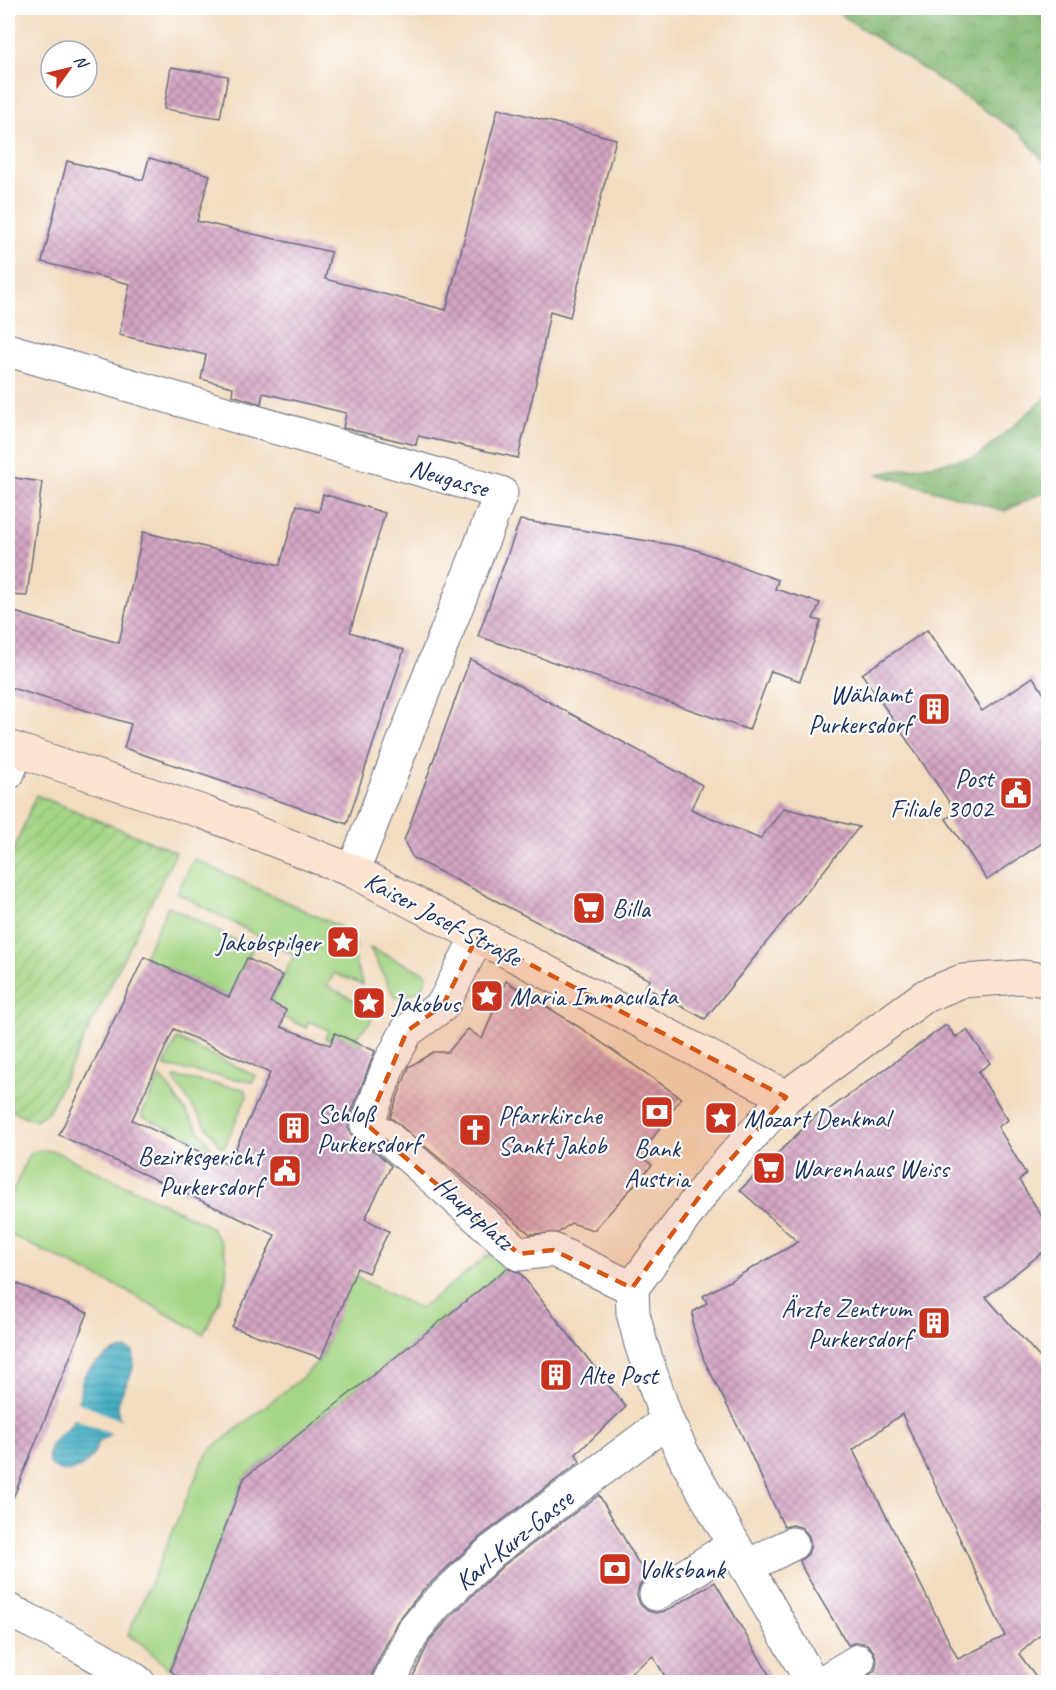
<svg xmlns="http://www.w3.org/2000/svg" width="1056" height="1690" viewBox="0 0 1056 1690" font-family="Caveat,sans-serif">
<style>
.grass{fill:#a6d685;stroke:#608272;stroke-width:1.5}
.forest{fill:url(#forest-crowns);stroke:#507368;stroke-width:1.5}
.garden{fill:url(#garden-furrows);stroke:#608272;stroke-width:1.5}
.water{fill:url(#water-rules);stroke:#306e90;stroke-width:1.5}
.pier{fill:#f2dcbf}
.building{fill:url(#building-cross-hatch);fill-rule:evenodd}
.lines{fill:none;stroke-linecap:round;stroke-linejoin:round}
.street-casing{stroke:#666c80;stroke-width:35}
.secondary-casing{stroke:#666c80;stroke-width:35}
.street{stroke:#fff;stroke-width:33}
.secondary{stroke:#fde4d1;stroke-width:33}
.marked{fill:#d45514;fill-opacity:0.2;stroke:#d45514;stroke-width:4.5;stroke-dasharray:12 8;stroke-linejoin:round}
.labels{text-anchor:middle;dominant-baseline:central;stroke-width:4.5;stroke-linejoin:round;paint-order:stroke}
.street-label{font-size:26px;fill:#1b2f5e;stroke:#fff}
.poi-label{font-size:26px;fill:#1b2f5e;stroke:#fff;text-anchor:start}
</style>
<defs>
<pattern id="forest-crowns" width="20" height="18" patternUnits="userSpaceOnUse" patternTransform="scale(1.5)"><rect width="20" height="18" fill="#84b772"/><path d="M2 6a3 3 0 1 1 6 0M12 15a3 3 0 1 1 6 0" fill="none" stroke="#6b9561"/></pattern>
<pattern id="garden-furrows" width="10" height="10" patternUnits="userSpaceOnUse" patternTransform="scale(1.5)"><rect width="10" height="10" fill="#a6d685"/><path d="M-1 1l2-2M0 10L10 0M9 11l2-2" fill="none" stroke="#8eb875"/></pattern>
<pattern id="water-rules" width="6" height="5" patternUnits="userSpaceOnUse" patternTransform="scale(1.5)"><rect width="6" height="5" fill="#44aec3"/><path d="M0 2.5h6" fill="none" stroke="#388ea2"/></pattern>
<pattern id="building-cross-hatch" width="8" height="8" patternUnits="userSpaceOnUse" patternTransform="scale(1.5)"><rect width="8" height="8" fill="#d4a5c3"/><path d="M0 0l8 8M0 8l8-8" fill="none" stroke="#ab87a2"/></pattern>
</defs>
<rect width="100%" height="100%" fill="#fff"/>
<filter id="ink" filterUnits="userSpaceOnUse"><feTurbulence type="fractalNoise" baseFrequency=".0167" numOctaves="2"/><feDisplacementMap in="SourceGraphic" scale="12" xChannelSelector="R" yChannelSelector="G"/><feConvolveMatrix kernelMatrix="1 2 1 2 8 2 1 2 1" color-interpolation-filters="sRGB"/></filter>
<filter id="wash" filterUnits="userSpaceOnUse"><feTurbulence type="fractalNoise" baseFrequency=".008" numOctaves="4" result="noise"/><feDisplacementMap in="SourceGraphic" scale="24" xChannelSelector="R" yChannelSelector="G"/><feGaussianBlur stdDeviation="1.35" result="paint"/><feColorMatrix in="noise" values="0 0 0 0 0 0 0 0 0 0 0 0 0 0 0 0 0 1.4 0 .05"/><feComposite in="paint" operator="in"/></filter>
<g filter="url(#wash)">
<rect width="100%" height="100%" fill="#f2dcbf"/>
<!-- grass -->
<g class="grass">
<path d="M 194,859 L 344,929 C 354,936 359,945 353,956 L 363,985 L 334,973 L 327,986 L 358,1002 L 361,997 L 370,994 L 379,1007 L 370,1022 L 355,1038 L 363,1042 L 358,1054 L 325,1038 L 329,1030 L 309,1021 L 306,1028 L 267,1009 L 294,955 L 177,893 Z"/>
<path d="M 168,906 L 252,949 L 229,997 L 144,957 Z"/>
<path d="M 370,948 L 427,974 C 426,993 411,994 395,998 Z"/>
<path d="M 177,1039 L 256,1076 L 252,1082 L 164,1066 Z"/>
<path d="M 160,1076 L 212,1148 L 141,1116 Z"/>
<path d="M 175,1077 L 244,1089 L 247,1096 L 224,1147 L 221,1147 L 174,1080 Z"/>
<path d="M 40,1150 L 54,1151 L 206,1224 C 243,1257 223,1298 203,1334 L 123,1289 L 8,1234 L 8,1203 L 29,1154 Z"/>
<path d="M 494,1251 L 510,1266 L 244,1478 L 170,1670 L 141,1643 L 128,1635 L 201,1465 L 210,1450 L 304,1376 L 321,1358 L 336,1320 L 292,1299 L 313,1256 L 420,1309 Z"/>
</g>
<!-- forest -->
<g class="forest">
<path d="M 831,8 L 1048,8 L 1048,166 L 1022,135 Z"/>
<path d="M 1048,396 L 1048,490 L 1005,511 L 877,474 L 977,457 Z"/>
</g>
<!-- garden -->
<path class="garden" d="M 36,795 L 176,852 L 48,1112 L 35,1121 L 8,1109 L 8,864 Z"/>
<!-- water -->
<path class="water" d="M 126,1349 L 133,1352 C 139,1381 110,1393 120,1420 L 110,1434 L 97,1444 C 93,1464 67,1483 49,1463 C 45,1439 63,1437 74,1421 C 83,1406 76,1385 87,1372 C 90,1367 96,1364 101,1360 C 110,1354 116,1350 126,1349 Z"/>
<!-- pier -->
<path class="pier" d="M 77,1402 L 123,1421 L 113,1434 L 72,1418 L 77,1407 Z"/>
<g id="blocks">
<!-- building -->
<g class="building">
<path d="M 171,67 L 228,76 L 220,118 L 164,109 Z"/>
<path d="M 498,108 L 616,139 L 570,317 L 550,311 L 538,374 L 518,458 L 418,436 L 416,445 L 349,429 L 343,428 L 346,413 L 263,393 L 261,404 L 232,395 L 233,387 L 201,379 L 206,355 L 119,335 L 130,284 L 42,262 L 67,161 L 143,180 L 149,158 L 210,175 L 197,221 L 331,252 L 325,279 L 446,310 Z"/>
<path d="M 8,477 L 42,482 L 27,596 L 8,595 Z"/>
<path d="M 323,494 L 385,513 L 350,632 L 404,650 L 347,824 L 124,748 L 131,724 L 8,687 L 8,610 L 119,643 L 143,532 L 280,565 L 297,505 L 319,512 Z"/>
<path d="M 520,520 L 691,548 L 778,580 L 775,589 L 820,603 L 813,619 L 821,621 L 800,681 L 771,671 L 749,730 L 478,636 Z"/>
<path d="M 927,630 L 982,711 L 1033,677 L 1048,700 L 1048,839 L 987,880 L 946,819 L 956,812 L 862,674 Z"/>
<path d="M 470,659 L 702,785 L 691,809 L 760,839 L 784,808 L 859,827 L 705,1019 L 645,987 L 650,980 L 413,858 L 404,841 Z"/>
<path d="M 144,957 L 229,997 L 247,958 L 283,976 L 270,1002 L 286,1010 L 281,1027 L 330,1045 L 335,1033 L 375,1051 L 349,1119 L 348,1127 L 351,1135 L 357,1141 L 376,1152 L 391,1166 L 365,1219 L 389,1231 L 368,1273 L 357,1268 L 321,1358 L 232,1327 L 275,1235 L 59,1135 ZM 174,1029 L 270,1073 L 228,1165 L 132,1120 Z"/>
<path d="M 506,981 L 579,1027 L 681,1098 L 640,1156 L 652,1165 L 594,1230 L 571,1223 L 558,1233 L 530,1234 L 390,1117 L 409,1067 L 433,1052 L 448,1052 L 468,1029 L 482,1039 Z"/>
<path d="M 946,1025 L 956,1037 L 967,1030 L 990,1063 L 978,1072 L 1008,1120 L 998,1127 L 1026,1174 L 1019,1180 L 1048,1226 L 1048,1248 L 986,1297 L 1048,1367 L 1048,1628 L 1019,1654 L 1041,1683 L 873,1683 L 868,1676 L 875,1670 L 877,1661 L 874,1652 L 867,1644 L 857,1642 L 848,1645 L 805,1573 L 800,1561 L 808,1554 L 811,1545 L 809,1536 L 802,1528 L 793,1525 L 784,1527 L 740,1431 L 704,1360 L 693,1326 L 693,1312 L 707,1303 L 703,1296 L 798,1242 L 740,1190 L 819,1113 L 821,1115 ZM 902,1414 L 1005,1636 L 958,1659 L 853,1450 Z"/>
<path d="M 507,1268 L 520,1273 L 626,1407 L 576,1454 L 580,1462 L 481,1536 L 422,1591 L 397,1622 L 372,1674 L 370,1683 L 185,1683 L 170,1670 L 244,1478 Z"/>
<path d="M 8,1280 L 88,1313 L 9,1508 L 8,1508 Z"/>
<path d="M 599,1495 L 647,1578 L 639,1586 L 637,1595 L 640,1604 L 648,1611 L 656,1613 L 666,1611 L 715,1582 L 774,1683 L 669,1683 L 653,1656 L 616,1683 L 410,1683 L 430,1640 L 449,1618 L 504,1565 Z"/>
</g>
</g>
</g>
<g filter="url(#ink)">
<use href="#blocks" fill-opacity="0" stroke="#666c80" stroke-width="1.5"/>
<g class="lines">
<!-- street casing -->
<g class="street-casing">
<g id="street">
<path d="M 8,350 L 501,493 L 353,871"/>
<path d="M 8,773 L 17,750"/>
<path d="M 477,937 L 443,1005 L 407,1031 L 388,1067 L 367,1125 L 387,1137 L 519,1254 L 553,1250 L 632,1288"/>
<path d="M 786,1097 L 708,1185 L 632,1288 L 633,1313 L 641,1344 L 667,1421 L 686,1460 L 812,1682"/>
<path d="M 746,1567 L 792,1544"/>
<path d="M 656,1594 L 734,1545"/>
<path d="M 8,1610 C 52,1632 98,1653 138,1682"/>
<path d="M 389,1682 L 414,1630 L 435,1605 L 492,1551 L 667,1421"/>
<path d="M 823,1682 L 858,1661"/>
</g>
</g>
<!-- secondary casing -->
<g class="secondary-casing">
<path id="secondary" d="M 8,747 L 203,812 L 353,871 L 786,1097 L 925,996 L 962,981 L 1021,977 L 1048,980"/>
</g>
<!-- street -->
<use href="#street" class="street"/>
<!-- secondary -->
<use href="#secondary" class="secondary"/>
</g>
</g>
<!-- marked area -->
<path class="marked" d="M 477,937 L 786,1097 L 708,1185 L 632,1288 L 553,1250 L 519,1254 L 367,1125 L 407,1031 L 443,1005 Z"/>
<!-- icons -->
<defs>
<g id="building-square" transform="scale(1.725)"><rect x="-9" y="-9" width="18" height="18" rx="4" fill="#c8321e" stroke="#fff"/><path d="M-4-6H4V6H1V3H-1V6H-4ZM-2.5-4.3h1.7v1.8h-1.7ZM.8-4.3h1.7v1.8H.8ZM-2.5-1h1.7V.8h-1.7ZM.8-1h1.7V.8H.8Z" fill="#fff"/></g>
<g id="civic-square" transform="scale(1.725)"><rect x="-9" y="-9" width="18" height="18" rx="4" fill="#c8321e" stroke="#fff"/><path d="M-.6-6.5H3V-4.5H.6V-3L4-1V1h2V6H-6V1h2V-1L-.6-3ZM-1.2 2.5V6h2.4V2.5Z" fill="#fff"/></g>
<g id="supermarket-square" transform="scale(1.725)"><rect x="-9" y="-9" width="18" height="18" rx="4" fill="#c8321e" stroke="#fff"/><path d="M-6-5.5h2.5l.6 2H6L4.5 2H-2.5L-4.4-4H-6ZM-1.5 3.2a1.3 1.3 0 1 0 .1 0ZM3 3.2a1.3 1.3 0 1 0 .1 0Z" fill="#fff"/></g>
<g id="sight-square" transform="scale(1.725)"><rect x="-9" y="-9" width="18" height="18" rx="4" fill="#c8321e" stroke="#fff"/><path d="M0-6L1.8-2.2L6-1.7L2.9 1.2L3.7 5.4L0 3.3L-3.7 5.4L-2.9 1.2L-6-1.7L-1.8-2.2Z" fill="#fff"/></g>
<g id="bank-square" transform="scale(1.725)"><rect x="-9" y="-9" width="18" height="18" rx="4" fill="#c8321e" stroke="#fff"/><path d="M-6-4H6V4H-6ZM0-2.3a2.3 2.3 0 1 0 0 4.6a2.3 2.3 0 1 0 0-4.6Z" fill="#fff"/></g>
<g id="church-square" transform="scale(1.725)"><rect x="-9" y="-9" width="18" height="18" rx="4" fill="#c8321e" stroke="#fff"/><path d="M-1.2-6h2.4v3.5h3.3v2.4h-3.3V6h-2.4V-.1h-3.3v-2.4h3.3Z" fill="#fff"/></g>
</defs>
<g fill-rule="evenodd">
<use href="#building-square" x="934" y="709"/>
<use href="#civic-square" x="1016" y="793"/>
<use href="#supermarket-square" x="589" y="908"/>
<use href="#sight-square" x="343" y="942"/>
<use href="#sight-square" x="487" y="996"/>
<use href="#sight-square" x="369" y="1003"/>
<use href="#bank-square" x="657" y="1112"/>
<use href="#sight-square" x="721" y="1118"/>
<use href="#building-square" x="294" y="1128"/>
<use href="#church-square" x="475" y="1130"/>
<use href="#supermarket-square" x="769" y="1168"/>
<use href="#civic-square" x="285" y="1171"/>
<use href="#building-square" x="934" y="1323"/>
<use href="#building-square" x="556" y="1375"/>
<use href="#bank-square" x="615" y="1569"/>
</g>
<g class="labels">
<!-- street labels -->
<g class="street-label">
<text transform="translate(449 478) rotate(16)">Neugasse</text>
<text transform="translate(443 919) rotate(28)">Kaiser Josef-Straße</text>
<text transform="translate(474 1213) rotate(42)">Hauptplatz</text>
<text transform="translate(514 1540) rotate(-39)">Karl-Kurz-Gasse</text>
</g>
<!-- poi labels -->
<g class="poi-label">
<text x="911" y="694" text-anchor="end">Wählamt<tspan x="911" dy="30">Purkersdorf</tspan></text>
<text x="993" y="778" text-anchor="end">Post<tspan x="993" dy="30">Filiale 3002</tspan></text>
<text x="612" y="908">Billa</text>
<text x="320" y="942" text-anchor="end">Jakobspilger</text>
<text x="510" y="996">Maria Immaculata</text>
<text x="392" y="1003">Jakobus</text>
<text x="317" y="1113">Schloß<tspan x="317" dy="30">Purkersdorf</tspan></text>
<text x="498" y="1115">Pfarrkirche<tspan x="498" dy="30">Sankt Jakob</tspan></text>
<text x="744" y="1118">Mozart Denkmal</text>
<text x="657" y="1148" text-anchor="middle">Bank<tspan x="657" dy="30">Austria</tspan></text>
<text x="262" y="1156" text-anchor="end">Bezirksgericht<tspan x="262" dy="30">Purkersdorf</tspan></text>
<text x="792" y="1168">Warenhaus Weiss</text>
<text x="911" y="1308" text-anchor="end">Ärzte Zentrum<tspan x="911" dy="30">Purkersdorf</tspan></text>
<text x="579" y="1375">Alte Post</text>
<text x="638" y="1569">Volksbank</text>
</g>
</g>
<!-- margin -->
<rect width="1056" height="1690" fill="none" stroke="#fff" stroke-width="30"/>
<!-- north arrow -->
<g transform="translate(69 69) rotate(56)"><circle r="28" fill="#ffffff" stroke="#a4acbf" stroke-width="1.5"/>
<path d="M0-4.5L10 22L0 15L-10 22Z" fill="#c8321e"/>
<text y="-9" font-size="16" font-weight="bold" text-anchor="middle" fill="#1b2f5e">N</text>
</g>
</svg>
